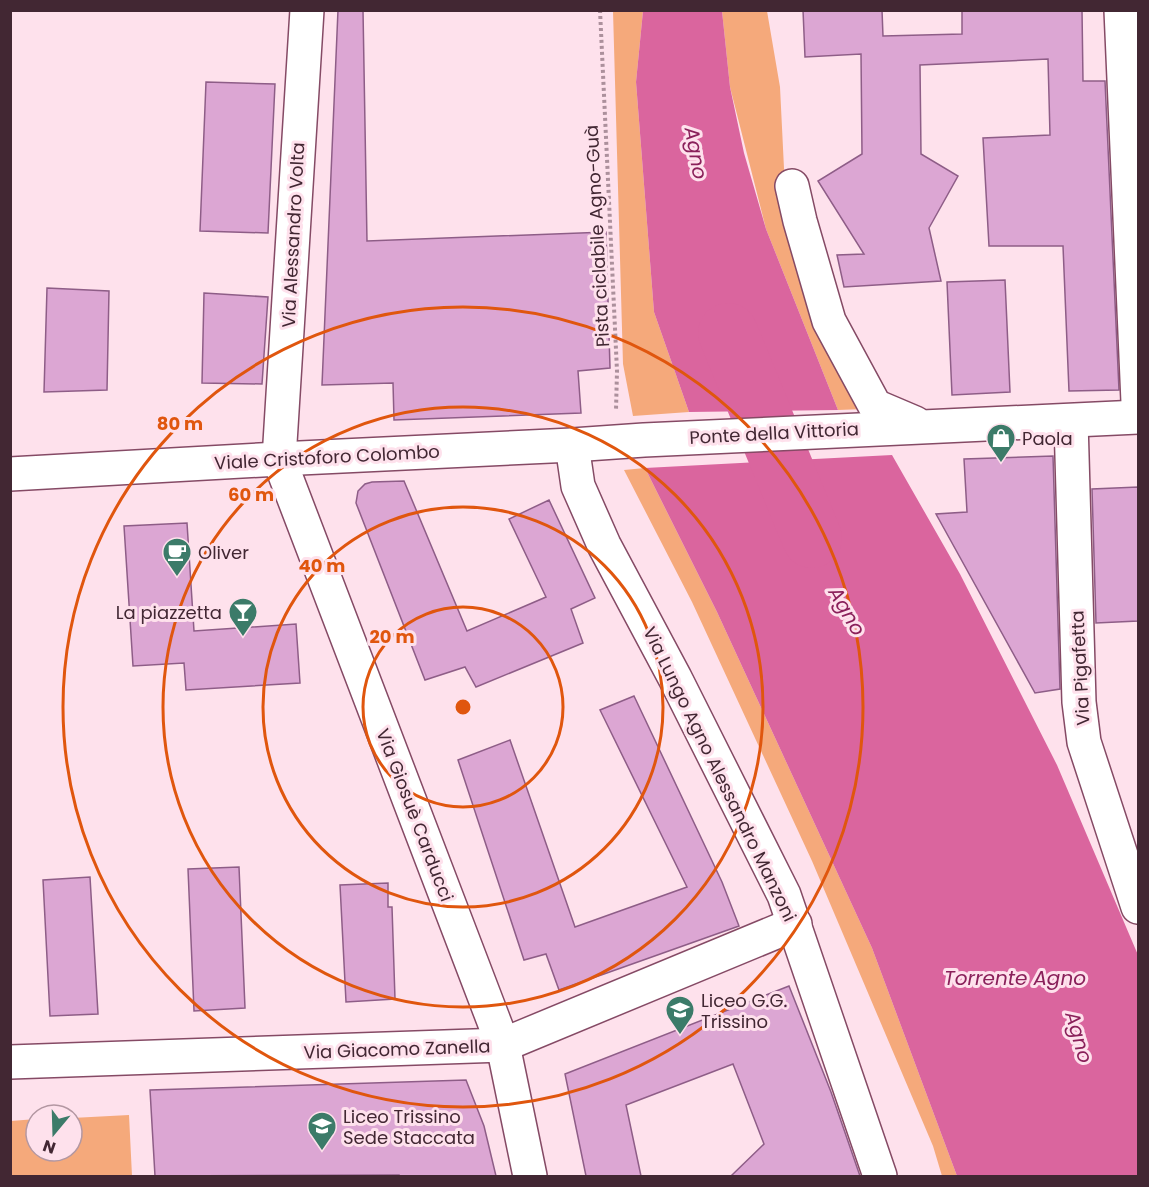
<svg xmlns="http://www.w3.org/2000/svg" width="1149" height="1187" viewBox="0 0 1149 1187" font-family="Poppins,sans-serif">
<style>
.green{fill:#f5a97b}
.water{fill:#da659e}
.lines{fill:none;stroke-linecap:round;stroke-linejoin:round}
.river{stroke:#da659e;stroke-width:60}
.building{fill:#dca6d3;stroke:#8e5d87;stroke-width:1.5}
.minor-casing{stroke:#854a65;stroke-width:36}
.path{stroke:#ac909c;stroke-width:4;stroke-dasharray:3 3;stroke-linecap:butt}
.minor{stroke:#fff;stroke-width:33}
.ring{fill:none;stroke:#e0560e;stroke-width:3}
.labels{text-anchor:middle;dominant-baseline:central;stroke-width:6;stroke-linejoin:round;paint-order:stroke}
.street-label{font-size:18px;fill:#422733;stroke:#fee1ec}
.poi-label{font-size:18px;fill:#422733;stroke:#fee1ec;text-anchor:start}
.water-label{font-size:20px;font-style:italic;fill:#8a205a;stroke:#fee1ec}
.centre{fill:#e0560e;stroke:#fee1ec;stroke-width:3}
.ring-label{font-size:18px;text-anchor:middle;font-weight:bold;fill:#e0560e;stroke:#fee1ec;stroke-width:6;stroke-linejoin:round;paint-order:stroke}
</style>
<rect width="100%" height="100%" fill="#fee1ec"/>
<!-- green -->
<g class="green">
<path d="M 613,11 L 643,11 L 636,82 L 654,312 L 689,412 L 633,416 L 623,364 Z"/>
<path d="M 722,11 L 767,11 L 780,87 L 786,209 L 865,409 L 838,410 L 766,229 L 730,87 Z"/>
<path d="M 645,468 L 717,612 L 872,948 L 957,1176 L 942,1176 L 933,1146 L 812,861 L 692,602 L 624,470 Z"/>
<path d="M 129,1115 L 132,1176 L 11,1176 L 11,1121 L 36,1119 L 36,1151 L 72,1151 L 72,1118 Z"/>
</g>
<!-- water -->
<g class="water">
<path d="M 643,11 L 722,11 L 730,87 L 744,153 L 766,229 L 838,410 L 689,412 L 654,312 L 636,82 Z"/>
<path d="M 892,455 L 960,574 L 1057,765 L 1138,955 L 1138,1176 L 957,1176 L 872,948 L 717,612 L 645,468 Z"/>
</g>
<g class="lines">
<!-- river -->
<path class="river" d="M 728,333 L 812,538"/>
</g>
<!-- building -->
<g class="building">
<path d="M 338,10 L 363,10 L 367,241 L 606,232 L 610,368 L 578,371 L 581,413 L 394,420 L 393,383 L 322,385 Z"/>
<path d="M 803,10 L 882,10 L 883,36 L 962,34 L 962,10 L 1082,10 L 1083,81 L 1105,81 L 1119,390 L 1069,391 L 1063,246 L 989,246 L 983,138 L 1050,135 L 1048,59 L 920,65 L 921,154 L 958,176 L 929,228 L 941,281 L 844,287 L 837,255 L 864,254 L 818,181 L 862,154 L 861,54 L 805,57 Z"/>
<path d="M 206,82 L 275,84 L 268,233 L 200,231 Z"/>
<path d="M 1005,280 L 1010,392 L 952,395 L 947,282 Z"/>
<path d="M 47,288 L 109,291 L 107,390 L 44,392 Z"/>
<path d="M 204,293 L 268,297 L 262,384 L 202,383 Z"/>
<path d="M 1053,456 L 1060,689 L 1035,693 L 936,514 L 967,512 L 964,459 Z"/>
<path d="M 404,481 L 467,631 L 546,597 L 509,519 L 549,500 L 595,598 L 571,609 L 583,643 L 476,687 L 465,667 L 425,680 L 356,503 L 358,491 L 365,484 L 372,482 Z"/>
<path d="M 1138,487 L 1138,621 L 1096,623 L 1092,489 Z"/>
<path d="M 187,523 L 194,631 L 296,624 L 300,683 L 186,690 L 184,663 L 133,666 L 124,526 Z"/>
<path d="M 634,696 L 722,882 L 739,926 L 559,990 L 546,954 L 524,960 L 458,760 L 510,740 L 575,927 L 687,887 L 600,710 Z"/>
<path d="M 239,867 L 245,1008 L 194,1011 L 188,869 Z"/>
<path d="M 90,877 L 98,1014 L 50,1016 L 43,880 Z"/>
<path d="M 388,883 L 388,907 L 392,907 L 395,999 L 346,1002 L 340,885 Z"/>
<path d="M 789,986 L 831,1092 L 860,1176 L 731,1176 L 764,1144 L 733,1064 L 626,1105 L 641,1176 L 586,1176 L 565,1074 Z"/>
<path d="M 466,1080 L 484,1126 L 496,1176 L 399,1176 L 399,1175 L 155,1176 L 150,1090 Z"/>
</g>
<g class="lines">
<!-- minor casing -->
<g class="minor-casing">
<g id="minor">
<path d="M 307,10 L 279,459 L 503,1045 L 530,1176"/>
<path d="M 1121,10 L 1138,402"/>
<path d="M 792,186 L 800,221 L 829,321 L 875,406 L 915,423"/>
<path d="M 1071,421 L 1079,702 L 1084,742 L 1138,907"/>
<path d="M 572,445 L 578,486 L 604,545 L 675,678 L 784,895 L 880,1176"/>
<path d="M 10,474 L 279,459 L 572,445 L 644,440 L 1138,417"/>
<path d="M 10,1062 L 503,1045 L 795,924"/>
</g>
</g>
<!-- path -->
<path class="path" d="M 600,10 L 617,371 L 616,410"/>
<!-- minor -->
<use href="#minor" class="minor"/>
</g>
<!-- distance rings -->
<g class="ring">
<circle cx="463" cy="707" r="100"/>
<circle cx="463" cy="707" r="200"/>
<circle cx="463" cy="707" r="300"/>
<circle cx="463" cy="707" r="400"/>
</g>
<!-- icons -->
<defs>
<g id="shop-pin" transform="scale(1.5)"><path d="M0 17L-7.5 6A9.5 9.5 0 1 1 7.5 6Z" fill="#3c7b69" stroke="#fee1ec"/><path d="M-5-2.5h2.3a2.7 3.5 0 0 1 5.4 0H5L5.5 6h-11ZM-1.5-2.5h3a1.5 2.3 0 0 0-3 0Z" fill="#fff"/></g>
<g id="cafe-pin" transform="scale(1.5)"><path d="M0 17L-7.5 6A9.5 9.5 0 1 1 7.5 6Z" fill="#3c7b69" stroke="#fee1ec"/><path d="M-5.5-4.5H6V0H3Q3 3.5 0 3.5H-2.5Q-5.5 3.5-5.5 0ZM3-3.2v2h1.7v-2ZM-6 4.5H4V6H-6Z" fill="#fff"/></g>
<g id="bar-pin" transform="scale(1.5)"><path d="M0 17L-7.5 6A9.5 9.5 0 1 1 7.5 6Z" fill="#3c7b69" stroke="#fee1ec"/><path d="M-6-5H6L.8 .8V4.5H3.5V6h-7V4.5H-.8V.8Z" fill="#fff"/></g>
<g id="school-pin" transform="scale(1.5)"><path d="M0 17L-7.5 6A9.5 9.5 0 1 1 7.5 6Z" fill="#3c7b69" stroke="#fee1ec"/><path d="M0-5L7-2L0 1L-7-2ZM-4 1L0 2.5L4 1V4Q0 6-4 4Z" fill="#fff"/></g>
</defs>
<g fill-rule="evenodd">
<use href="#shop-pin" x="1001" y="438"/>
<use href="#cafe-pin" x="177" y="552"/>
<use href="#bar-pin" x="243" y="612"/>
<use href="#school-pin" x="680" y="1010"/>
<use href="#school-pin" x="322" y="1126"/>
</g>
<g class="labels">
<!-- street labels -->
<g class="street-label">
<text transform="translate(293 235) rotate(-87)">Via Alessandro Volta</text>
<text transform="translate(597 236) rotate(-93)">Pista ciclabile Agno-Guà</text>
<text transform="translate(774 433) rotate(-3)">Ponte della Vittoria</text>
<text transform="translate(327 457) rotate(-3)">Viale Cristoforo Colombo</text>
<text transform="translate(1080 668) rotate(-93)">Via Pigafetta</text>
<text transform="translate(720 774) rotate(64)">Via Lungo Agno Alessandro Manzoni</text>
<text transform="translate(415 815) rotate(69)">Via Giosuè Carducci</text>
<text transform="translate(397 1049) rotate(-2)">Via Giacomo Zanella</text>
</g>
<!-- poi labels -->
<g class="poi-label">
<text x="1022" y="438">Paola</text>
<text x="198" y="552">Oliver</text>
<text x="222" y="612" text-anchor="end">La piazzetta</text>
<text x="701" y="1000">Liceo G.G.<tspan x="701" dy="21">Trissino</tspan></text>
<text x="343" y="1116">Liceo Trissino<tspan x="343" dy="21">Sede Staccata</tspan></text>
</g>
<!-- water labels -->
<g class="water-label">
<text transform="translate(696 153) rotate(80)">Agno</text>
<text transform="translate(847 611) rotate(60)">Agno</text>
<text x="1015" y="978">Torrente Agno</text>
<text transform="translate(1079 1037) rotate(74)">Agno</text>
</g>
</g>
<circle cx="463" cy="707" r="9" class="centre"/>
<g class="ring-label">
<text x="180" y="430">80 m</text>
<text x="251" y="501">60 m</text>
<text x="322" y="572">40 m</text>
<text x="392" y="643">20 m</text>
</g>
<!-- border -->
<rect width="1149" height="1187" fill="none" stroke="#422733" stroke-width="24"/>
<!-- north arrow -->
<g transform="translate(54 1133) rotate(199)"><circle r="28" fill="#fee1ec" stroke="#b397a2" stroke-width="1.5"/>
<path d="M0-4.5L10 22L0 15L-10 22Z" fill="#3c7b69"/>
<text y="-9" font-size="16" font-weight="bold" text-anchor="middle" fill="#422733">N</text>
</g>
</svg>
